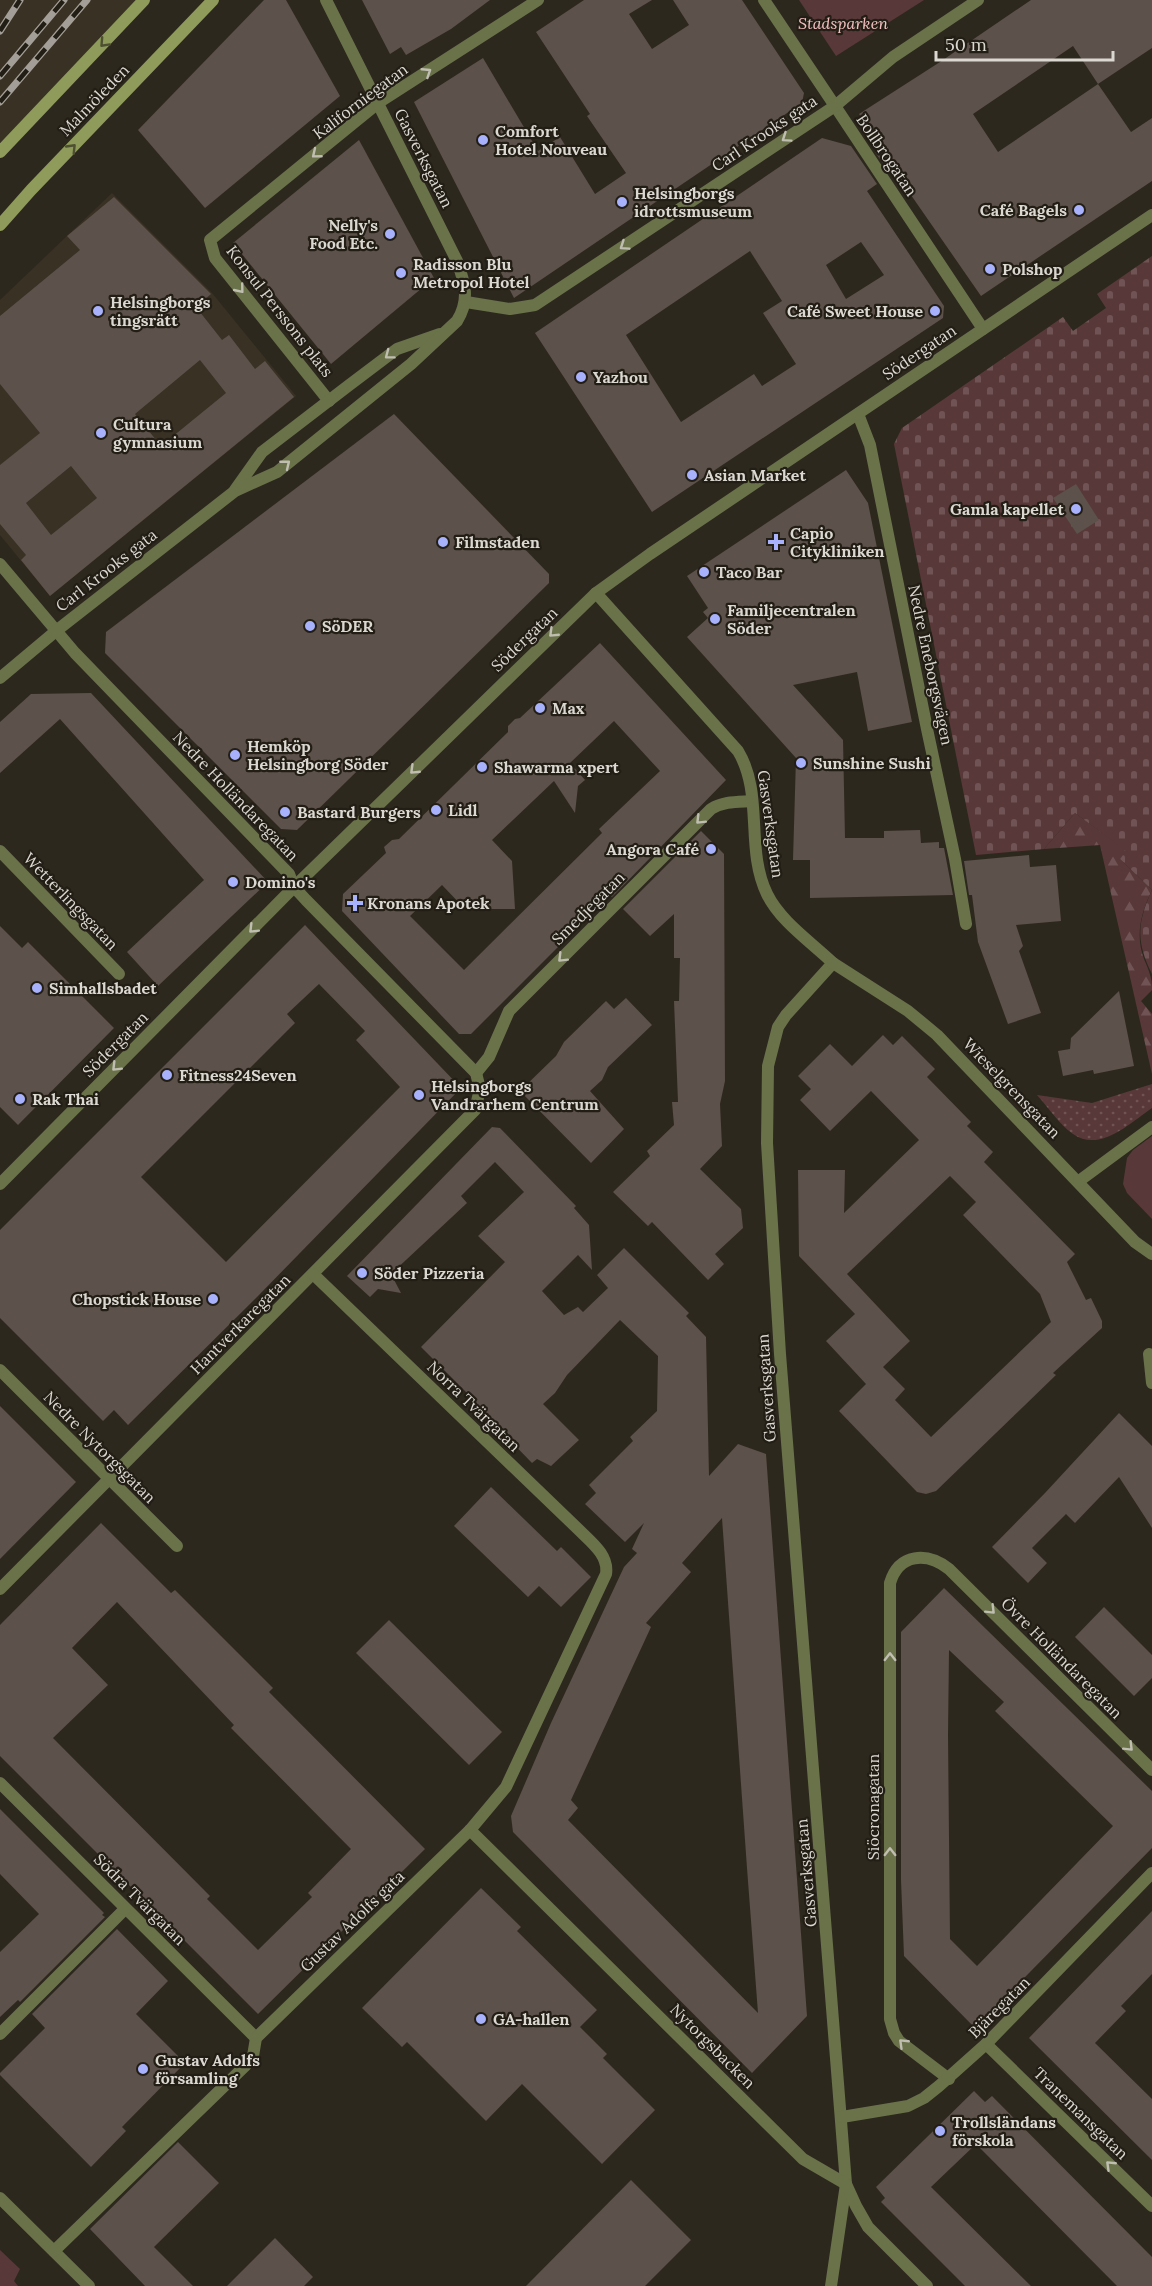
<svg xmlns="http://www.w3.org/2000/svg" width="1152" height="2286" viewBox="0 0 1152 2286" font-family="Lora,serif">
<style>
.built{fill:#393123}
.grass{fill:url(#grass-dots)}
.forest{fill:url(#forest-firs)}
.cemetery{fill:url(#cemetery-stones)}
.park{fill:#593839}
.building{fill:#5c514b;fill-rule:evenodd}
.lines{fill:none;stroke-linecap:round;stroke-linejoin:round}
.pedestrian{stroke:#6a724a;stroke-width:12}
.minor{stroke:#6a724a;stroke-width:12}
.secondary{stroke:#8e9b5a;stroke-width:12}
.rail-casing{stroke:#a39f98;stroke-width:7}
.rail{stroke:#231e15;stroke-width:4.5;stroke-dasharray:14;stroke-linecap:butt}
.oneway{stroke:#4e5031}
.oneway2{stroke:#bfbeb0}
.poi-dot{fill:#a7b1fc;stroke:#231e15;stroke-width:2}
.labels{text-anchor:middle;dominant-baseline:central;stroke-width:4.5;stroke-linejoin:round;paint-order:stroke}
.park-label{font-size:16px;font-style:italic;fill:#f5c1c1;stroke:#231e15}
.street-label{font-size:16px;fill:#dbd8d2;stroke:#231e15}
.poi-label{font-size:16px;font-weight:bold;fill:#dbd8d2;stroke:#231e15;text-anchor:start}
</style>
<defs>
<pattern id="grass-dots" width="8" height="8" patternUnits="userSpaceOnUse" patternTransform="scale(1.5)"><rect width="8" height="8" fill="#593839"/><path d="M2 2h.1M6 6h.1" fill="none" stroke="#705455" stroke-width="1.8" stroke-linecap="round"/></pattern>
<pattern id="forest-firs" width="22" height="20" patternUnits="userSpaceOnUse" patternTransform="scale(1.5)"><rect width="22" height="20" fill="#593839"/><path d="M5 1l3.5 6h-7zM16 11l3.5 6h-7z" fill="#705455"/></pattern>
<pattern id="cemetery-stones" width="16" height="16" patternUnits="userSpaceOnUse" patternTransform="scale(1.5)"><rect width="16" height="16" fill="#593839"/><path d="M2 7V4a2 2 0 0 1 4 0v3zM10 15v-3a2 2 0 0 1 4 0v3z" fill="#705455"/></pattern>
</defs>
<rect width="100%" height="100%" fill="#2d281e"/>
<!-- built -->
<g class="built">
<path d="M 0,0 L 137,0 L 13,134 L 0,143 Z"/>
<path d="M 112,193 L 212,293 L 296,396 L 50,596 L 0,535 L 0,300 Z"/>
</g>
<!-- grass -->
<path class="grass" d="M 1152,1084 L 1152,1108 C 1130,1123 1100,1153 1073,1134 C 1059,1124 1048,1107 1037,1095 L 1092,1103 Z"/>
<!-- forest -->
<path class="forest" d="M 1075,813 L 1127,851 L 1120,859 L 1152,890 C 1141,913 1135,935 1144,959 C 1149,971 1152,977 1152,990 L 1141,1001 L 1152,1014 L 1152,1074 L 1100,845 L 1044,849 Z"/>
<!-- cemetery -->
<path class="cemetery" d="M 1152,256 L 1152,974 C 1136,942 1137,923 1152,890 L 1120,859 L 1126,851 L 1075,813 L 1044,849 L 976,855 L 894,444 L 902,428 L 1063,317 L 1073,331 L 1106,308 L 1097,294 Z"/>
<!-- park -->
<g class="park">
<path d="M 799,0 L 924,0 L 836,56 Z"/>
<path d="M 1152,1136 L 1152,1219 L 1127,1193 L 1123,1184 L 1127,1158 L 1133,1150 Z"/>
<path d="M 0,2250 L 20,2269 L 14,2281 L 18,2286 L 0,2286 Z"/>
</g>
<!-- building -->
<g class="building">
<path d="M 264,0 L 286,0 L 340,96 L 205,208 L 138,130 Z"/>
<path d="M 362,0 L 490,0 L 451,29 L 406,55 L 401,47 L 390,54 Z"/>
<path d="M 584,0 L 652,0 L 629,14 L 652,49 L 689,25 L 673,0 L 742,0 L 804,93 L 802,103 L 514,298 L 414,102 L 483,58 L 538,151 L 560,137 L 595,194 L 626,173 L 587,116 L 590,114 L 536,32 Z"/>
<path d="M 1031,0 L 1152,0 L 1152,48 L 1098,84 L 1131,132 L 1152,118 L 1152,181 L 981,296 L 895,172 L 891,175 L 875,152 L 885,154 L 859,114 L 940,62 ZM 1073,46 L 1098,84 L 998,152 L 973,114 Z"/>
<path d="M 822,138 L 851,146 L 877,184 L 867,191 L 944,306 L 943,318 L 652,512 L 535,333 ZM 861,242 L 884,275 L 846,299 L 826,265 ZM 750,251 L 782,301 L 763,313 L 796,364 L 762,386 L 754,374 L 681,422 L 626,335 Z"/>
<path d="M 359,140 L 434,278 L 331,364 L 233,243 Z"/>
<path d="M 114,197 L 211,294 L 196,307 L 222,340 L 229,335 L 255,369 L 265,361 L 294,397 L 50,596 L 21,560 L 26,555 L 0,524 L 0,465 L 40,433 L 0,384 L 0,316 L 80,250 L 67,236 ZM 200,360 L 226,393 L 161,446 L 135,414 ZM 71,466 L 97,498 L 51,535 L 26,503 Z"/>
<path d="M 394,414 L 549,574 L 549,583 L 297,830 L 281,829 L 105,653 L 106,632 Z"/>
<path d="M 846,470 L 868,503 L 912,722 L 868,731 L 857,672 L 793,685 L 843,740 L 845,838 L 884,838 L 884,831 L 920,830 L 921,843 L 939,842 L 939,848 L 944,848 L 953,895 L 810,898 L 810,860 L 793,860 L 796,758 L 687,637 L 708,618 L 703,612 L 708,608 L 687,576 Z"/>
<path d="M 1076,484 L 1099,520 L 1077,534 L 1053,498 Z"/>
<path d="M 600,643 L 726,780 L 612,897 L 610,895 L 471,1034 L 459,1034 L 342,911 L 343,894 L 386,853 L 384,847 L 392,840 L 399,839 L 508,732 L 508,726 L 515,719 L 520,718 ZM 614,721 L 660,771 L 599,829 L 602,833 L 464,970 L 410,916 L 442,885 L 465,909 L 515,909 L 512,861 L 492,840 L 554,781 L 575,813 L 578,786 L 585,780 L 570,763 Z"/>
<path d="M 91,693 L 268,882 L 158,986 L 127,952 L 204,880 L 60,719 L 0,773 L 0,722 L 31,694 Z"/>
<path d="M 701,831 L 724,854 L 725,1081 L 720,1104 L 722,1146 L 700,1169 L 741,1209 L 743,1228 L 715,1254 L 724,1264 L 708,1280 L 652,1222 L 648,1226 L 613,1192 L 650,1156 L 647,1151 L 674,1125 L 672,1102 L 678,1102 L 674,1001 L 679,1001 L 680,958 L 674,958 L 674,914 L 650,936 L 623,909 Z"/>
<path d="M 1029,855 L 1030,867 L 1056,865 L 1061,921 L 1016,925 L 1023,946 L 1019,951 L 1041,1013 L 1008,1024 L 978,942 L 972,895 L 969,895 L 964,861 Z"/>
<path d="M 305,925 L 461,1088 L 258,1296 L 128,1425 L 114,1410 L 103,1421 L 0,1318 L 0,1230 ZM 319,984 L 365,1031 L 356,1040 L 400,1087 L 226,1262 L 141,1177 L 295,1023 L 287,1014 Z"/>
<path d="M 0,926 L 22,948 L 28,942 L 114,1028 L 18,1125 L 0,1107 Z"/>
<path d="M 1119,991 L 1134,1066 L 1094,1074 L 1093,1070 L 1063,1076 L 1058,1051 L 1070,1049 L 1071,1038 Z"/>
<path d="M 626,998 L 652,1025 L 608,1067 L 602,1080 L 590,1091 L 624,1129 L 591,1163 L 520,1091 L 556,1056 L 564,1042 L 606,1001 L 614,1009 Z"/>
<path d="M 883,1035 L 893,1045 L 902,1036 L 935,1069 L 927,1077 L 971,1122 L 967,1126 L 993,1152 L 984,1162 L 1075,1254 L 1067,1262 L 1086,1300 L 1091,1298 L 1102,1321 L 1102,1328 L 1053,1373 L 1056,1375 L 936,1491 L 926,1494 L 917,1492 L 839,1411 L 866,1384 L 826,1341 L 855,1314 L 799,1256 L 798,1170 L 845,1170 L 844,1213 L 919,1140 L 871,1091 L 830,1131 L 800,1100 L 811,1089 L 798,1076 L 830,1044 L 852,1066 ZM 950,1176 L 976,1202 L 963,1215 L 1040,1294 L 1051,1322 L 931,1437 L 895,1400 L 905,1389 L 883,1367 L 910,1341 L 847,1274 Z"/>
<path d="M 492,1127 L 500,1128 L 576,1206 L 574,1208 L 589,1225 L 592,1270 L 578,1255 L 542,1291 L 564,1315 L 578,1307 L 583,1312 L 608,1288 L 597,1275 L 624,1248 L 689,1313 L 686,1316 L 706,1337 L 709,1476 L 738,1444 L 766,1454 L 807,2016 L 752,2073 L 513,1832 L 511,1816 L 551,1723 L 624,1567 L 637,1553 L 632,1549 L 644,1523 L 625,1542 L 585,1504 L 596,1493 L 589,1485 L 633,1441 L 630,1437 L 657,1411 L 658,1356 L 620,1320 L 567,1375 L 555,1393 L 543,1404 L 579,1440 L 551,1466 L 537,1459 L 532,1463 L 474,1403 L 476,1402 L 421,1347 L 505,1262 L 478,1236 L 524,1192 L 495,1162 L 461,1196 L 467,1203 L 391,1274 L 401,1293 L 378,1289 L 370,1297 L 347,1276 ZM 722,1518 L 747,1868 L 758,2013 L 568,1820 L 578,1808 L 571,1800 L 651,1627 L 646,1623 L 691,1572 L 682,1563 Z"/>
<path d="M 0,1406 L 76,1482 L 0,1559 Z"/>
<path d="M 1119,1413 L 1152,1446 L 1152,1528 L 1119,1477 L 1075,1523 L 1066,1514 L 1032,1548 L 1047,1563 L 1028,1583 L 992,1547 L 1045,1493 Z"/>
<path d="M 491,1487 L 557,1551 L 561,1547 L 591,1577 L 561,1607 L 539,1586 L 528,1597 L 454,1526 Z"/>
<path d="M 101,1523 L 171,1593 L 175,1590 L 273,1688 L 269,1692 L 425,1849 L 258,2014 L 0,1756 L 0,1625 ZM 117,1602 L 234,1725 L 231,1728 L 351,1849 L 308,1893 L 312,1897 L 258,1950 L 207,1899 L 210,1896 L 53,1738 L 108,1685 L 72,1648 Z"/>
<path d="M 944,1588 L 1152,1791 L 1152,1848 L 975,2028 L 904,1956 L 901,1880 L 901,1632 ZM 949,1650 L 1004,1702 L 995,1711 L 1113,1826 L 977,1966 L 950,1939 L 948,1735 Z"/>
<path d="M 1104,1607 L 1152,1655 L 1152,1678 L 1134,1696 L 1075,1637 Z"/>
<path d="M 389,1620 L 502,1732 L 469,1765 L 356,1653 Z"/>
<path d="M 0,1809 L 104,1913 L 102,1915 L 105,1917 L 20,2002 L 18,2000 L 0,2017 L 0,1952 L 39,1914 L 0,1874 Z"/>
<path d="M 481,1888 L 521,1927 L 517,1931 L 597,2010 L 580,2027 L 607,2054 L 603,2058 L 655,2110 L 602,2164 L 522,2084 L 486,2121 L 407,2042 L 402,2047 L 362,2008 Z"/>
<path d="M 1152,1911 L 1152,1974 L 1121,2006 L 1126,2011 L 1095,2043 L 1152,2099 L 1152,2160 L 1029,2038 Z"/>
<path d="M 117,1929 L 168,1981 L 136,2014 L 185,2063 L 122,2127 L 126,2131 L 91,2167 L 0,2075 L 0,2073 L 45,2028 L 32,2014 Z"/>
<path d="M 974,2091 L 985,2102 L 992,2096 L 1152,2257 L 1152,2286 L 1117,2286 L 976,2144 L 931,2187 L 1031,2286 L 965,2286 L 881,2202 L 885,2198 L 876,2187 Z"/>
<path d="M 178,2142 L 219,2183 L 154,2247 L 193,2286 L 145,2286 L 90,2229 Z"/>
<path d="M 631,2180 L 691,2240 L 645,2286 L 526,2286 Z"/>
<path d="M 275,2238 L 313,2277 L 304,2286 L 227,2286 Z"/>
</g>
<g class="lines">
<!-- pedestrian -->
<path class="pedestrian" d="M 835,106 L 983,329"/>
<!-- minor -->
<g class="minor">
<path d="M 764,0 L 835,106"/>
<path d="M 466,302 L 510,309 L 535,305 L 835,106 L 893,57 L 978,0"/>
<path d="M 329,401 L 215,258 L 210,240 L 378,103 L 538,0"/>
<path d="M 858,414 L 870,445 L 927,729 L 955,859 L 966,924"/>
<path d="M 235,490 L 262,452 L 348,386 L 397,349 L 440,334"/>
<path d="M 0,564 L 75,653 L 289,874 L 294,887 L 306,900 L 476,1073 L 480,1089 L 475,1110 L 0,1589"/>
<path d="M 596,593 L 738,751 C 764,794 745,849 767,894 C 780,921 811,942 833,963 L 786,1015 L 778,1027 L 768,1066 L 767,1143 L 780,1354 L 846,2184 L 831,2286"/>
<path d="M 0,678 L 56,631 L 235,491 L 277,472 L 411,364 L 457,321 C 470,300 465,283 457,261 L 326,0"/>
<path d="M 0,851 L 119,974"/>
<path d="M 833,963 L 908,1011 L 937,1035 L 1135,1242 L 1152,1254"/>
<path d="M 476,1073 L 489,1057 L 509,1011 L 711,809 C 724,801 738,802 752,801"/>
<path d="M 1079,1181 L 1152,1127"/>
<path d="M 0,1184 L 294,887 L 596,593 L 650,554 L 1152,215"/>
<path d="M 1149,1354 L 1152,1383"/>
<path d="M 0,1370 L 177,1546"/>
<path d="M 0,1783 L 256,2038"/>
<path d="M 470,1830 L 803,2159 L 846,2184 L 856,2206 L 868,2227 L 927,2286"/>
<path d="M 0,2034 L 125,1909"/>
<path d="M 986,2044 L 1152,2206"/>
<path d="M 949,2079 L 899,2041 L 894,2033 L 890,2019 L 890,1583 C 899,1553 927,1552 949,1569 L 1152,1770"/>
<path d="M 842,2117 L 908,2106 L 924,2098 L 939,2086 L 986,2044 L 1152,1873"/>
<path d="M 0,2198 L 89,2286"/>
<path d="M 54,2251 L 245,2066 L 253,2056 L 256,2038 L 470,1830 L 506,1787 L 606,1574 C 609,1555 591,1542 578,1529 L 313,1274"/>
</g>
<!-- secondary -->
<g class="secondary">
<path d="M 0,152 L 144,0"/>
<path d="M 0,225 L 31,190 L 213,0"/>
</g>
<!-- rail casing -->
<g class="rail-casing">
<g id="rail">
<path d="M 0,31 L 20,0"/>
<path d="M 0,76 L 64,0"/>
<path d="M 0,102 L 87,0"/>
</g>
</g>
<!-- rail -->
<use href="#rail" class="rail"/>
</g>
<!-- one-way arrows -->
<defs><path id="oneway-chevron" d="M-2-3.5L2.5 0L-2 3.5" fill="none" stroke-width="1.6" stroke-linecap="round" stroke-linejoin="round" transform="scale(1.5)"/></defs>
<g class="oneway">
<use href="#oneway-chevron" transform="translate(104 43) rotate(133)"/>
<use href="#oneway-chevron" transform="translate(72 148) rotate(-46)"/>
</g>
<g class="oneway2">
<use href="#oneway-chevron" transform="translate(427 72) rotate(-33)"/>
<use href="#oneway-chevron" transform="translate(786 138) rotate(146)"/>
<use href="#oneway-chevron" transform="translate(316 154) rotate(141)"/>
<use href="#oneway-chevron" transform="translate(624 246) rotate(146)"/>
<use href="#oneway-chevron" transform="translate(240 289) rotate(51)"/>
<use href="#oneway-chevron" transform="translate(389 355) rotate(143)"/>
<use href="#oneway-chevron" transform="translate(286 464) rotate(-39)"/>
<use href="#oneway-chevron" transform="translate(553 633) rotate(136)"/>
<use href="#oneway-chevron" transform="translate(414 770) rotate(136)"/>
<use href="#oneway-chevron" transform="translate(700 820) rotate(135)"/>
<use href="#oneway-chevron" transform="translate(253 929) rotate(135)"/>
<use href="#oneway-chevron" transform="translate(562 958) rotate(135)"/>
<use href="#oneway-chevron" transform="translate(116 1067) rotate(135)"/>
<use href="#oneway-chevron" transform="translate(991 1610) rotate(45)"/>
<use href="#oneway-chevron" transform="translate(890 1657) rotate(-90)"/>
<use href="#oneway-chevron" transform="translate(1129 1747) rotate(45)"/>
<use href="#oneway-chevron" transform="translate(890 1852) rotate(-90)"/>
<use href="#oneway-chevron" transform="translate(903 2043) rotate(-136)"/>
<use href="#oneway-chevron" transform="translate(1110 2165) rotate(-136)"/>
</g>
<!-- markers -->
<g class="poi-dot">
<circle cx="483" cy="140" r="6"/>
<circle cx="622" cy="202" r="6"/>
<circle cx="1079" cy="210" r="6"/>
<circle cx="390" cy="234" r="6"/>
<circle cx="990" cy="269" r="6"/>
<circle cx="401" cy="273" r="6"/>
<circle cx="98" cy="311" r="6"/>
<circle cx="935" cy="311" r="6"/>
<circle cx="581" cy="377" r="6"/>
<circle cx="101" cy="433" r="6"/>
<circle cx="692" cy="475" r="6"/>
<circle cx="1076" cy="509" r="6"/>
<circle cx="443" cy="542" r="6"/>
<path d="M773 533h6v6h6v6h-6v6h-6v-6h-6v-6h6z"/>
<circle cx="704" cy="572" r="6"/>
<circle cx="715" cy="619" r="6"/>
<circle cx="310" cy="626" r="6"/>
<circle cx="540" cy="708" r="6"/>
<circle cx="235" cy="755" r="6"/>
<circle cx="801" cy="763" r="6"/>
<circle cx="482" cy="767" r="6"/>
<circle cx="436" cy="810" r="6"/>
<circle cx="285" cy="812" r="6"/>
<circle cx="711" cy="849" r="6"/>
<circle cx="233" cy="882" r="6"/>
<path d="M352 894h6v6h6v6h-6v6h-6v-6h-6v-6h6z"/>
<circle cx="37" cy="988" r="6"/>
<circle cx="167" cy="1075" r="6"/>
<circle cx="419" cy="1095" r="6"/>
<circle cx="20" cy="1099" r="6"/>
<circle cx="362" cy="1273" r="6"/>
<circle cx="213" cy="1299" r="6"/>
<circle cx="481" cy="2019" r="6"/>
<circle cx="143" cy="2069" r="6"/>
<circle cx="940" cy="2131" r="6"/>
</g>
<g class="labels">
<!-- park labels -->
<g class="park-label">
<text x="843" y="23">Stadsparken</text>
</g>
<!-- street labels -->
<g class="street-label">
<text transform="translate(94 100) rotate(-46)">Malmöleden</text>
<text transform="translate(360 101) rotate(-37)">Kaliforniegatan</text>
<text transform="translate(764 133) rotate(-34)">Carl Krooks gata</text>
<text transform="translate(887 155) rotate(56)">Bollbrogatan</text>
<text transform="translate(424 158) rotate(63)">Gasverksgatan</text>
<text transform="translate(280 311) rotate(52)">Konsul Perssons plats</text>
<text transform="translate(919 352) rotate(-34)">Södergatan</text>
<text transform="translate(106 570) rotate(-38)">Carl Krooks gata</text>
<text transform="translate(524 639) rotate(-44)">Södergatan</text>
<text transform="translate(931 665) rotate(78)">Nedre Eneborgsvägen</text>
<text transform="translate(236 796) rotate(46)">Nedre Holländaregatan</text>
<text transform="translate(771 824) rotate(82)">Gasverksgatan</text>
<text transform="translate(71 901) rotate(46)">Wetterlingsgatan</text>
<text transform="translate(588 908) rotate(-45)">Smedjegatan</text>
<text transform="translate(115 1044) rotate(-45)">Södergatan</text>
<text transform="translate(1012 1088) rotate(46)">Wieselgrensgatan</text>
<text transform="translate(240 1324) rotate(-45)">Hantverkaregatan</text>
<text transform="translate(766 1388) rotate(-94)">Gasverksgatan</text>
<text transform="translate(474 1406) rotate(44)">Norra Tvärgatan</text>
<text transform="translate(100 1447) rotate(45)">Nedre Nytorgsgatan</text>
<text transform="translate(1062 1658) rotate(45)">Övre Holländaregatan</text>
<text transform="translate(873 1807) rotate(-90)">Siöcronagatan</text>
<text transform="translate(806 1873) rotate(-95)">Gasverksgatan</text>
<text transform="translate(140 1899) rotate(45)">Södra Tvärgatan</text>
<text transform="translate(352 1921) rotate(-44)">Gustav Adolfs gata</text>
<text transform="translate(999 2007) rotate(-45)">Bjäregatan</text>
<text transform="translate(713 2046) rotate(45)">Nytorgsbacken</text>
<text transform="translate(1081 2113) rotate(44)">Tranemansgatan</text>
</g>
<!-- poi labels -->
<g class="poi-label">
<text x="495" y="131">Comfort<tspan x="495" dy="18">Hotel Nouveau</tspan></text>
<text x="634" y="193">Helsingborgs<tspan x="634" dy="18">idrottsmuseum</tspan></text>
<text x="1067" y="210" text-anchor="end">Café Bagels</text>
<text x="378" y="225" text-anchor="end">Nelly's<tspan x="378" dy="18">Food Etc.</tspan></text>
<text x="413" y="264">Radisson Blu<tspan x="413" dy="18">Metropol Hotel</tspan></text>
<text x="1002" y="269">Polshop</text>
<text x="110" y="302">Helsingborgs<tspan x="110" dy="18">tingsrätt</tspan></text>
<text x="923" y="311" text-anchor="end">Café Sweet House</text>
<text x="593" y="377">Yazhou</text>
<text x="113" y="424">Cultura<tspan x="113" dy="18">gymnasium</tspan></text>
<text x="704" y="475">Asian Market</text>
<text x="1064" y="509" text-anchor="end">Gamla kapellet</text>
<text x="790" y="533">Capio<tspan x="790" dy="18">Citykliniken</tspan></text>
<text x="455" y="542">Filmstaden</text>
<text x="716" y="572">Taco Bar</text>
<text x="727" y="610">Familjecentralen<tspan x="727" dy="18">Söder</tspan></text>
<text x="322" y="626">SöDER</text>
<text x="552" y="708">Max</text>
<text x="247" y="746">Hemköp<tspan x="247" dy="18">Helsingborg Söder</tspan></text>
<text x="813" y="763">Sunshine Sushi</text>
<text x="494" y="767">Shawarma xpert</text>
<text x="448" y="810">Lidl</text>
<text x="297" y="812">Bastard Burgers</text>
<text x="699" y="849" text-anchor="end">Angora Café</text>
<text x="245" y="882">Domino's</text>
<text x="367" y="903">Kronans Apotek</text>
<text x="49" y="988">Simhallsbadet</text>
<text x="179" y="1075">Fitness24Seven</text>
<text x="431" y="1086">Helsingborgs<tspan x="431" dy="18">Vandrarhem Centrum</tspan></text>
<text x="32" y="1099">Rak Thai</text>
<text x="374" y="1273">Söder Pizzeria</text>
<text x="201" y="1299" text-anchor="end">Chopstick House</text>
<text x="493" y="2019">GA-hallen</text>
<text x="155" y="2060">Gustav Adolfs<tspan x="155" dy="18">församling</tspan></text>
<text x="952" y="2122">Trollsländans<tspan x="952" dy="18">förskola</tspan></text>
</g>
</g>
<!-- scale -->
<path d="M936 51v9h177v-9" fill="none" stroke="#dbd8d2" stroke-width="3"/>
<text x="945" y="51" font-size="18" fill="#dbd8d2" stroke="#231e15" stroke-width="4.5" paint-order="stroke">50 m</text>
</svg>
